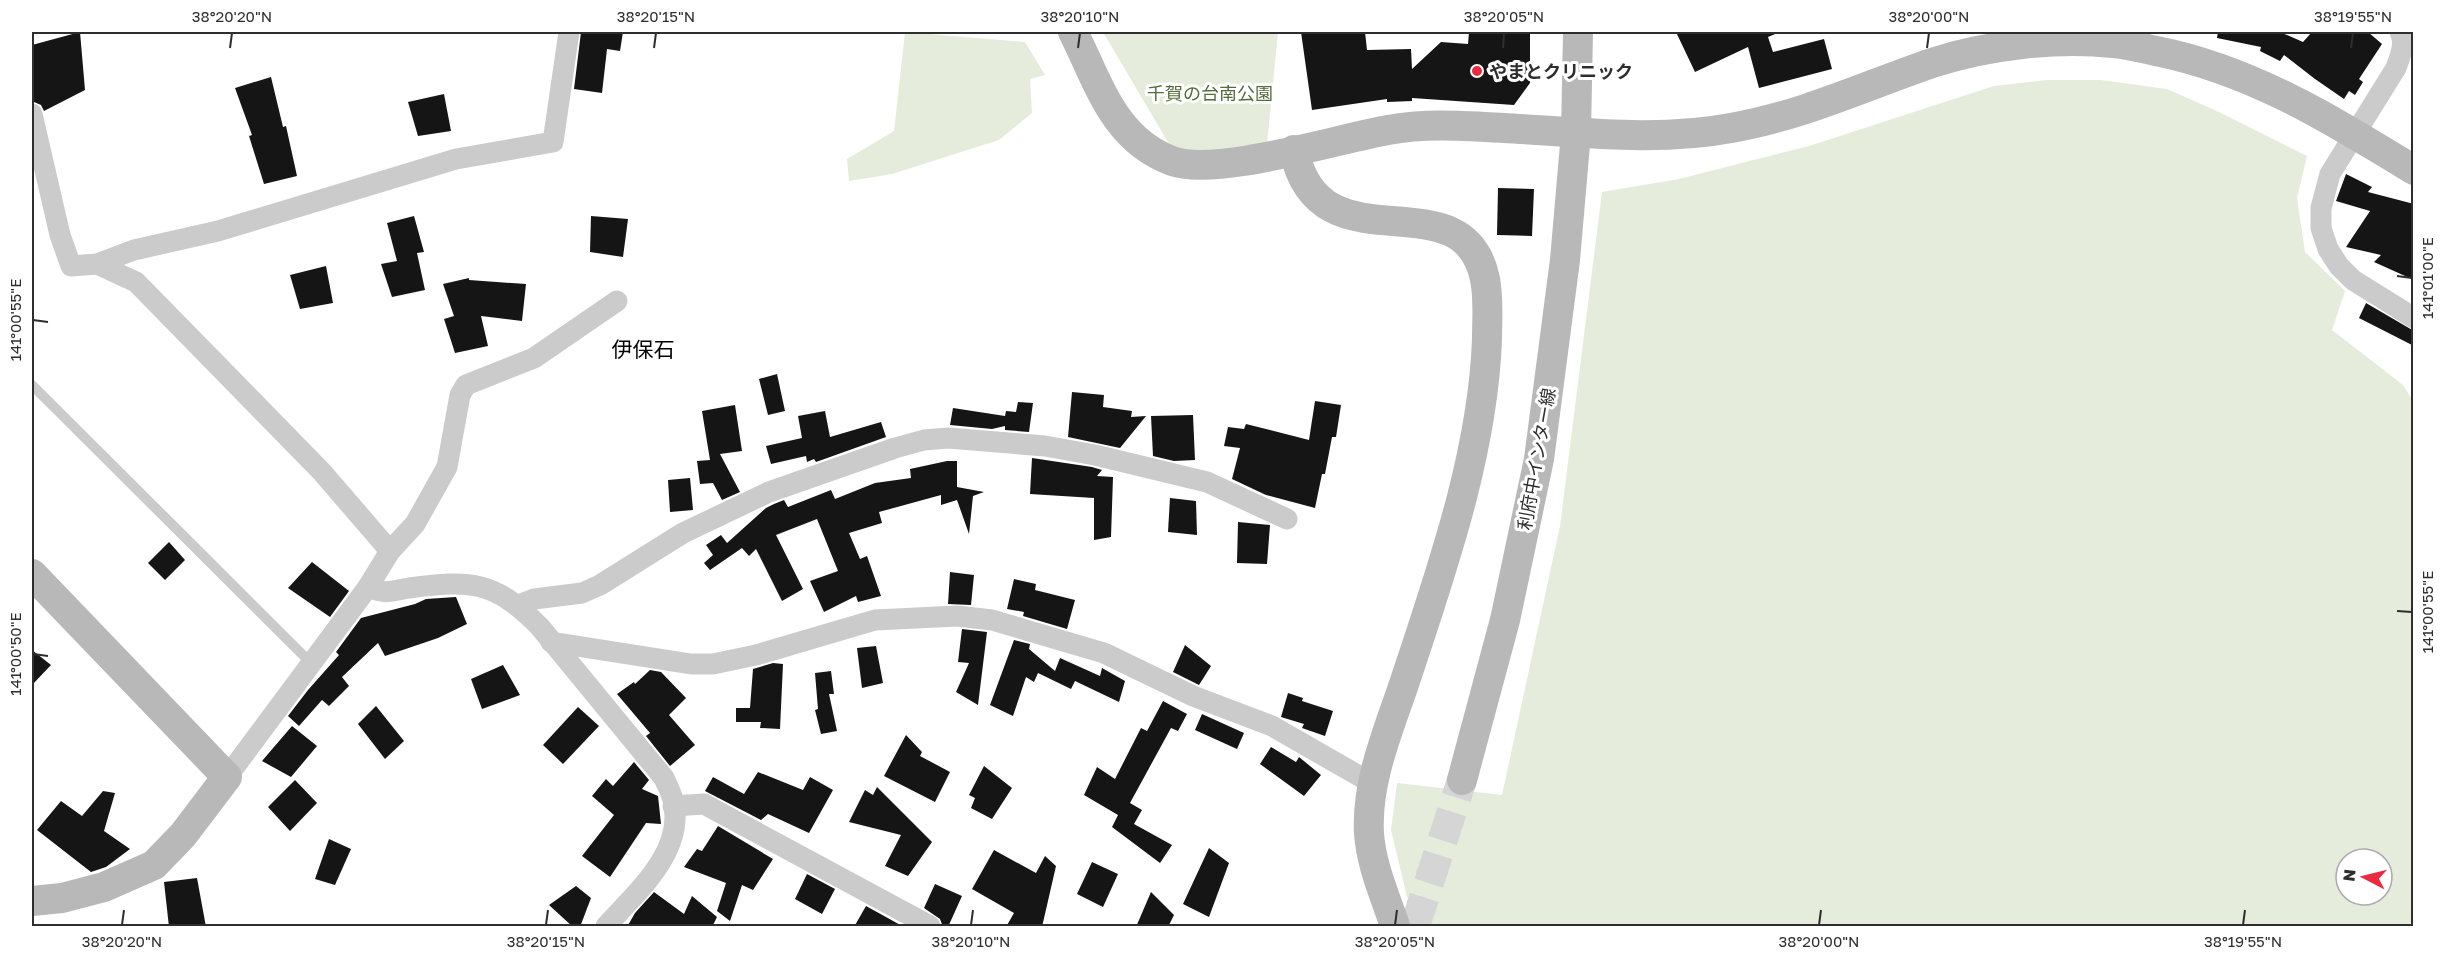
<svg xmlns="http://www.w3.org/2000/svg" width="2445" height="958" viewBox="0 0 2445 958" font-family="'Golos Text','Noto Sans JP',sans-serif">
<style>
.green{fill:#e5ecdb;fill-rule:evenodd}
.building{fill:#151515}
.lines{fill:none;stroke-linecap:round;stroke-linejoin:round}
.secondary-tunnel{stroke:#d5d5d5;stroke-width:30;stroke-dasharray:30 15;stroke-linecap:butt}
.lane{stroke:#cbcbcb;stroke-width:10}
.street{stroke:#cbcbcb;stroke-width:21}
.secondary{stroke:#b8b8b8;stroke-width:30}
.ticks{fill:none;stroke:#2e2e2e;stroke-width:2}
.poi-dot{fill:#ec2a3f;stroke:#fff;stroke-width:2}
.labels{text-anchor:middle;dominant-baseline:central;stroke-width:6;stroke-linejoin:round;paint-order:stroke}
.poi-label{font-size:18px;font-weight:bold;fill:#2e2e2e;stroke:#fff;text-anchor:start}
.park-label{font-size:18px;fill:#536c3a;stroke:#fff}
.street-label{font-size:18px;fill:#2e2e2e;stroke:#fff}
.quarter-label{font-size:21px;fill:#000;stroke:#fff}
.neatline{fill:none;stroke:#2e2e2e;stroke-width:2}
.ticks-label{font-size:15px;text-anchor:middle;fill:#2e2e2e}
</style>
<rect width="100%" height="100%" fill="#fff"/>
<!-- green -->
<g class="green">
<path d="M 905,32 L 1025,42 L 1045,75 L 1030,79 L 1032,113 L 999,140 L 892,174 L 849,181 L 847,159 L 894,131 Z"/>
<path d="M 1103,32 L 1278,32 L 1267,145 L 1198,158 L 1172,149 Z"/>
<path d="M 2047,80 L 2101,80 L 2167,89 L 2219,112 L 2307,156 L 2297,198 L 2305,252 L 2345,291 L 2332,330 L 2403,385 L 2413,401 L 2413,926 L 1421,926 L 1407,897 L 1391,830 L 1397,783 L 1502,795 L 1560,526 L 1602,192 L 1679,179 L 1809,146 L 1994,86 ZM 2346,859 L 2382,859 L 2382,895 L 2346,895 Z"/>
</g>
<!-- building -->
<g class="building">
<path d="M 80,32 L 85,90 L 44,111 L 41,105 L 34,102 L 32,93 L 32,45 Z"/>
<path d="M 581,32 L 623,32 L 620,51 L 607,49 L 602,93 L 574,89 Z"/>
<path d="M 1301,32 L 1365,32 L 1367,50 L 1411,49 L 1412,69 L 1441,42 L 1468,44 L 1469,32 L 1530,32 L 1530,83 L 1514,105 L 1412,98 L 1412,101 L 1387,102 L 1387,99 L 1312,110 Z"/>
<path d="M 1676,32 L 1780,32 L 1768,37 L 1773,52 L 1824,39 L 1832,69 L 1759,88 L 1748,47 L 1695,72 Z"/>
<path d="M 2218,32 L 2280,32 L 2303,42 L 2312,32 L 2368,32 L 2382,44 L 2359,79 L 2363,82 L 2355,95 L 2349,91 L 2344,99 L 2315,79 L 2284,55 L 2280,61 L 2260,51 L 2261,47 L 2217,38 Z"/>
<path d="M 271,77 L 283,127 L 286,126 L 297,176 L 264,184 L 249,136 L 252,135 L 235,88 Z"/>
<path d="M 444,94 L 451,131 L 418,136 L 408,102 Z"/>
<path d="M 2346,174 L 2372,187 L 2368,192 L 2414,204 L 2414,280 L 2374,262 L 2381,255 L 2346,247 L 2370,211 L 2336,201 Z"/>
<path d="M 1498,188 L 1534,189 L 1532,236 L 1497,235 Z"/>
<path d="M 414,216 L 424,252 L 417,253 L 425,290 L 392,297 L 381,264 L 397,261 L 387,223 Z"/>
<path d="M 591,216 L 628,219 L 623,257 L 590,252 Z"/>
<path d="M 326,266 L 333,303 L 300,309 L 290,275 Z"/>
<path d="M 469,278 L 469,280 L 526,284 L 522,321 L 481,316 L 488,346 L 455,353 L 444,319 L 454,316 L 443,284 Z"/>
<path d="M 2366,303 L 2414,331 L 2414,346 L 2359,318 Z"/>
<path d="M 777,374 L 785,411 L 768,415 L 759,379 Z"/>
<path d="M 1072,392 L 1104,395 L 1103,407 L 1132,411 L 1131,417 L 1146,416 L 1120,448 L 1068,437 Z"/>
<path d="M 1315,401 L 1341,405 L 1336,437 L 1332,437 L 1325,474 L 1322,474 L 1315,508 L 1266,495 L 1232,479 L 1240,448 L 1224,446 L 1228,427 L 1244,429 L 1246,424 L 1309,440 Z"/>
<path d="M 1018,402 L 1033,403 L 1029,432 L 1005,430 L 1005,426 L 992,429 L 950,425 L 953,408 L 1005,416 L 1006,411 L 1016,412 Z"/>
<path d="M 735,405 L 742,451 L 720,454 L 740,492 L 722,500 L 713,483 L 700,484 L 697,461 L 710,460 L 702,411 Z"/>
<path d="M 825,411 L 830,437 L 881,422 L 886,437 L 816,462 L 814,459 L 807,462 L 806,456 L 771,464 L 766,446 L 802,438 L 798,416 Z"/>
<path d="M 1193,415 L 1195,460 L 1174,461 L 1153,456 L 1151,416 Z"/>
<path d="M 1032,458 L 1092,467 L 1102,470 L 1097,476 L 1113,477 L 1111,537 L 1094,540 L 1094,498 L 1030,494 Z"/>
<path d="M 947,461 L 957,461 L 957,487 L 984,492 L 973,496 L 969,534 L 957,500 L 941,505 L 941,495 L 879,512 L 882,523 L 849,533 L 860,559 L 867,556 L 881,596 L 858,602 L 856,596 L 824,612 L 810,581 L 838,571 L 817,519 L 776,535 L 803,589 L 782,601 L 756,549 L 749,556 L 742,548 L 710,570 L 704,563 L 713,555 L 706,545 L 721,535 L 727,543 L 766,508 L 774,504 L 784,500 L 788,507 L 831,490 L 835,499 L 875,483 L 911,478 L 910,469 Z"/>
<path d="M 690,478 L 693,510 L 670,512 L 668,480 Z"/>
<path d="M 1170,498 L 1196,501 L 1197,535 L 1168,532 Z"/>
<path d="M 1238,522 L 1270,525 L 1267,564 L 1237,563 Z"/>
<path d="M 169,542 L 185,560 L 165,580 L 148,563 Z"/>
<path d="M 312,562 L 349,591 L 330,617 L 288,588 Z"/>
<path d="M 950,572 L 974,575 L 971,605 L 948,604 Z"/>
<path d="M 1014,579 L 1036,584 L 1035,590 L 1075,600 L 1067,629 L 1023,616 L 1024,612 L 1007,609 Z"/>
<path d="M 456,597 L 467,624 L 438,638 L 385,656 L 378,643 L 342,677 L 349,686 L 329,706 L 322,700 L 299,726 L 288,716 L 308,690 L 339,655 L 336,652 L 361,618 L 415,604 L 426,599 Z"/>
<path d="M 962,629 L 987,632 L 978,705 L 956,692 L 969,663 L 958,662 Z"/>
<path d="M 1014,640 L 1030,644 L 1029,649 L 1055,671 L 1060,658 L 1100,676 L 1102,668 L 1125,681 L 1119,702 L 1075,681 L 1071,689 L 1038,673 L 1034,682 L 1026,677 L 1013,716 L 990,705 Z"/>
<path d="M 1185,645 L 1211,666 L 1199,685 L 1173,672 Z"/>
<path d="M 876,646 L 883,683 L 862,688 L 857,648 Z"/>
<path d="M 32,650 L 51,665 L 32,685 Z"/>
<path d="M 773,663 L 783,664 L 780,729 L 760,728 L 761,722 L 736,722 L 736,708 L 750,708 L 753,669 Z"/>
<path d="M 503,665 L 520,695 L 482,709 L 471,679 Z"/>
<path d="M 650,670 L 661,672 L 686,698 L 669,715 L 695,745 L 670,766 L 646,736 L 650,733 L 617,694 L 634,682 L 635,684 Z"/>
<path d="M 831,671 L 834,694 L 829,694 L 837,731 L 821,734 L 815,710 L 818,709 L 815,673 Z"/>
<path d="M 1288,693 L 1303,698 L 1302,701 L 1333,711 L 1325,736 L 1302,728 L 1304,724 L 1281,717 Z"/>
<path d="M 1163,701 L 1187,714 L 1178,731 L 1171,728 L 1130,803 L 1142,810 L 1134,824 L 1172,845 L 1160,863 L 1112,827 L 1118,815 L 1084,795 L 1097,767 L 1115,779 L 1141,728 L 1147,731 Z"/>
<path d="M 376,706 L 404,741 L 385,759 L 358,724 Z"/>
<path d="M 578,707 L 599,726 L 563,764 L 543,745 Z"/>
<path d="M 1202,714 L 1244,733 L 1237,749 L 1195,730 Z"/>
<path d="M 292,726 L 317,746 L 291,777 L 262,761 Z"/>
<path d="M 906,735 L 922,752 L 920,756 L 950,772 L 935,802 L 884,776 Z"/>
<path d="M 1271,747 L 1296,762 L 1299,757 L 1321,775 L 1304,796 L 1260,764 Z"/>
<path d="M 634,762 L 649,780 L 642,789 L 658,796 L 661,824 L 646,823 L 610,877 L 582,856 L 614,815 L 592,796 L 606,779 L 613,786 Z"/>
<path d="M 984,766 L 1012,788 L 992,819 L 971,808 L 975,798 L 969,795 Z"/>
<path d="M 758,772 L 803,790 L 810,777 L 833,790 L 809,833 L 768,814 L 761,820 L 705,791 L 713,777 L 744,794 Z"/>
<path d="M 295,780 L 317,803 L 290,831 L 268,807 Z"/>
<path d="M 877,787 L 932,842 L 908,876 L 885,866 L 901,835 L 849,822 L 865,790 L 873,795 Z"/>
<path d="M 103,791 L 115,793 L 104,831 L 130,849 L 106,867 L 91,872 L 37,830 L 61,801 L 82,816 Z"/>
<path d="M 718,826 L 773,859 L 753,890 L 742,885 L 730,921 L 717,911 L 726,883 L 684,867 L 697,849 L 702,851 Z"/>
<path d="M 329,839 L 351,849 L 335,885 L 315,879 Z"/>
<path d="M 1209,848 L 1229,863 L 1209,917 L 1183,904 Z"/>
<path d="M 994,850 L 1036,873 L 1045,856 L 1056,866 L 1042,927 L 1006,927 L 1014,913 L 972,889 Z"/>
<path d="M 1092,862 L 1118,874 L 1103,907 L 1077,894 Z"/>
<path d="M 807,874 L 835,889 L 822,914 L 795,899 Z"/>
<path d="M 197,878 L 206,927 L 169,927 L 164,882 Z"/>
<path d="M 935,884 L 962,896 L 948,927 L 943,927 L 940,919 L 924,908 Z"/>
<path d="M 576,886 L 591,898 L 580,927 L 573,927 L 549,905 Z"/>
<path d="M 654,892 L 684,914 L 692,896 L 717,917 L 712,927 L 627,927 L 635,913 Z"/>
<path d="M 1151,892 L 1174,915 L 1168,927 L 1136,927 Z"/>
<path d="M 866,906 L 904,927 L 854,927 Z"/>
</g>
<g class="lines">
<!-- secondary-tunnel -->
<path class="secondary-tunnel" d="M 1415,926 L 1462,780"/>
<!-- lane -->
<path class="lane" d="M 32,385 L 312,664"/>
<!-- street -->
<g class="street">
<path d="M 2400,32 C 2406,44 2400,56 2396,68 L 2330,174 L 2321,208 L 2321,228 L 2328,249 L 2339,266 L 2353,280 L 2414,318"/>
<path d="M 32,114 L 60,235 L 71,266 L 97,264 L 134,250 L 218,231 L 456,159 L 553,142 L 569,32"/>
<path d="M 97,264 L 136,282 L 322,472 L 390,551"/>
<path d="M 368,587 C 386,595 391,591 409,588 C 471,580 494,580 540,627 L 664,778 C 667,785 671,792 673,800 C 686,851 636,893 606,926"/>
<path d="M 518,605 L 534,599 L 582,593 L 600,585 L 683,533 L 769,492 L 895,448 L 924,440 L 948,438 L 1045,446 L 1095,455 L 1207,482 L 1287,519"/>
<path d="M 551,642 L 691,664 L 713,664 L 756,655 L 875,620 L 957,616 L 992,620 L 1104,653 L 1193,696 L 1272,726 L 1373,784"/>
<path d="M 227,777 L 368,587 L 390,551 L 415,524 L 447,467 L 460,395 L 466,385 L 534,358 L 617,301"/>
<path d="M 673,806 L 704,804 L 930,926"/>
</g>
<!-- secondary -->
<g class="secondary">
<path d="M 1073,32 C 1099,83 1113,139 1172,161 C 1216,177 1337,139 1388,130 C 1426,123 1465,126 1504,128 C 1579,132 1657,142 1731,128 C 1801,116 1865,86 1932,63 C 1987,45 2056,37 2113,43 C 2127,44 2142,48 2156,51 C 2252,70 2332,120 2414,170"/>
<path d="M 1294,150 C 1319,274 1463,172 1485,279 C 1489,299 1487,320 1487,339 C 1483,454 1441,572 1405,681 C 1389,729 1366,781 1369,833 C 1371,865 1385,896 1395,926"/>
<path d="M 32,574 L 227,777 L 183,835 L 154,865 L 104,887 L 62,898 L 32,901"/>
<path d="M 1462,780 L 1505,620 L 1539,459 L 1565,260 L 1576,133 L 1578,32"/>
</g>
</g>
<!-- ticks -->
<path class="ticks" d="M 230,48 L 232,33M 654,48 L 656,33M 1078,48 L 1080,33M 1503,48 L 1504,33M 1927,48 L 1929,33M 2351,48 L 2353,33M 2397,276 L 2412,278M 33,320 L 48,322M 2397,611 L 2412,612M 33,654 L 48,656M 122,925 L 124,910M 546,925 L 548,910M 971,925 L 973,910M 1395,925 L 1397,910M 1819,925 L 1821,910M 2243,925 L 2245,910"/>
<!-- markers -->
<circle class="poi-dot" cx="1477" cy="71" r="6"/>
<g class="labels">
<!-- poi labels -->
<g class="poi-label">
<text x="1489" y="71">やまとクリニック</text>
</g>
<!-- park labels -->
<g class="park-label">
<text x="1210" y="93">千賀の台南公園</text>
</g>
<!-- street labels -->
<g class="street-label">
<text transform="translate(1536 459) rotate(-80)">利府中インター線</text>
</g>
<!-- quarter labels -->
<g class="quarter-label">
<text x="643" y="349">伊保石</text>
</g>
</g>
<!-- border -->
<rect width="2445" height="958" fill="none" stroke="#ffffff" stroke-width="66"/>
<!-- north arrow -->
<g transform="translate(2364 877) rotate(277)"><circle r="28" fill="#ffffff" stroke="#ababab" stroke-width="1.5"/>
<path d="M0-4.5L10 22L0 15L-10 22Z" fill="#ec2a3f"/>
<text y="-9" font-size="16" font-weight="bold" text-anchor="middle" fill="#2e2e2e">N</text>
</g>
<rect x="33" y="33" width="2379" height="892" class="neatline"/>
<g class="ticks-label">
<text x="232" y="22">38°20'20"N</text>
<text x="656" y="22">38°20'15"N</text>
<text x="1080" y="22">38°20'10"N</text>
<text x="1504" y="22">38°20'05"N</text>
<text x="1929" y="22">38°20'00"N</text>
<text x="2353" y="22">38°19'55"N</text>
<text transform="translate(2428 278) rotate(-90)" y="5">141°01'00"E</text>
<text transform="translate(16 320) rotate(-90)" y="5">141°00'55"E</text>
<text transform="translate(2428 612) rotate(-90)" y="5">141°00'55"E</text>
<text transform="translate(16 654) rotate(-90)" y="5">141°00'50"E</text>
<text x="122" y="947">38°20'20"N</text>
<text x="546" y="947">38°20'15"N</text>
<text x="971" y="947">38°20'10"N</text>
<text x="1395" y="947">38°20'05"N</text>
<text x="1819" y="947">38°20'00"N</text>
<text x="2243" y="947">38°19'55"N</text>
</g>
</svg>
